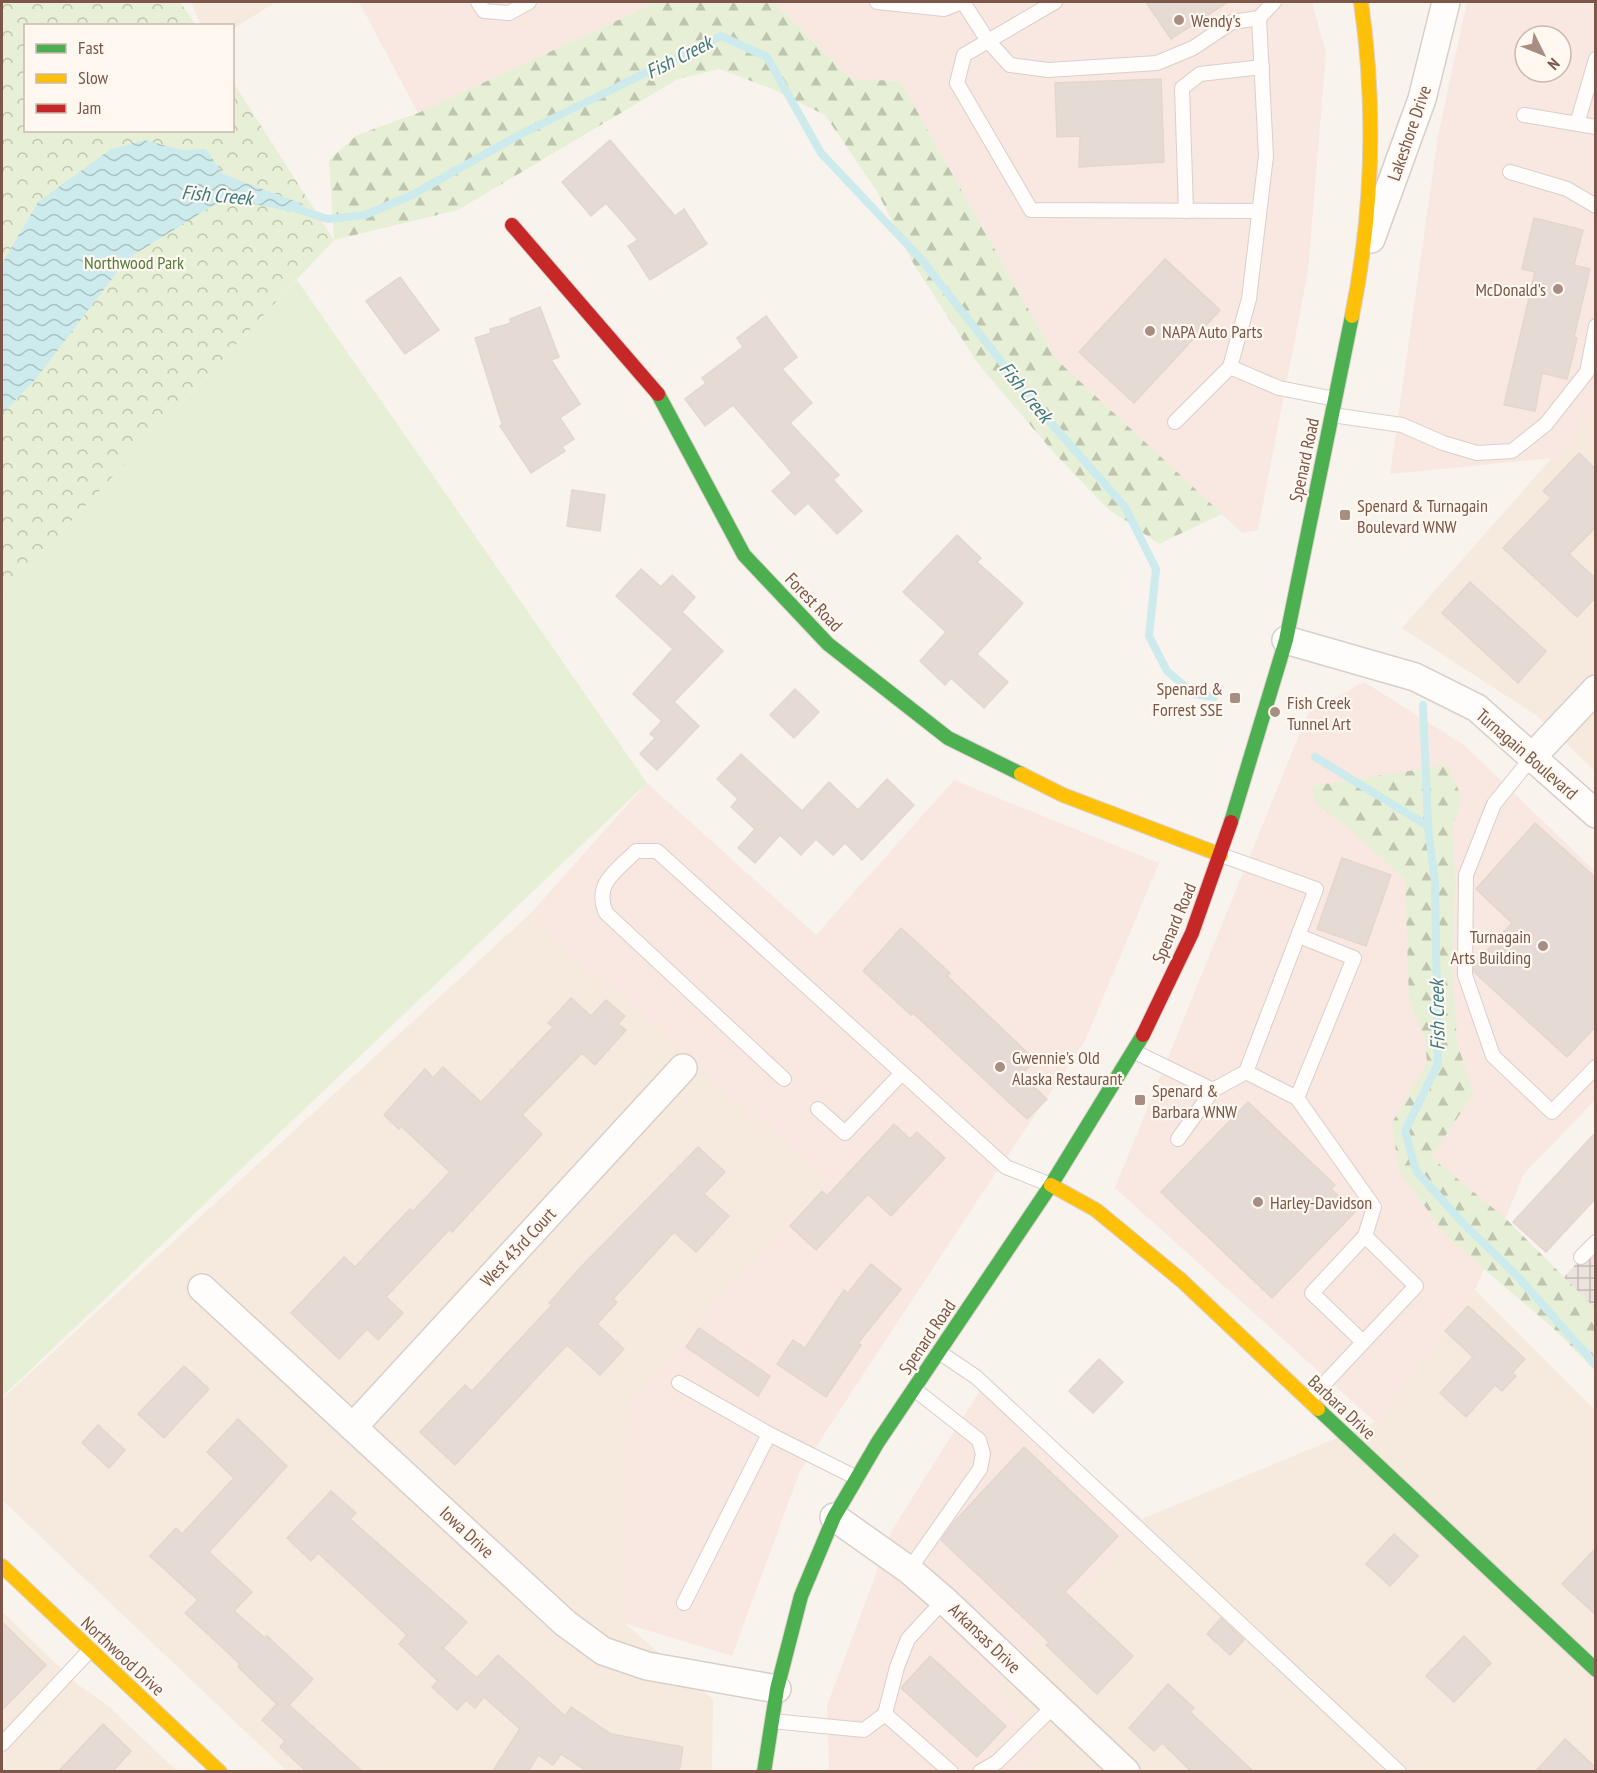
<svg xmlns="http://www.w3.org/2000/svg" width="1597" height="1773" viewBox="0 0 1597 1773" font-family="'PT Sans Narrow',sans-serif">
<style>
.residential{fill:#f6e9dd}
.commercial{fill:#f9e8e1;fill-rule:evenodd}
.industrial{fill:url(#industrial-grid)}
.grass{fill:#e7f0d7}
.forest{fill:url(#forest-firs)}
.park{fill:url(#park-crowns)}
.water{fill:url(#water-waves)}
.lines{fill:none;stroke-linecap:round;stroke-linejoin:round}
.stream{stroke:#cdebec;stroke-width:8}
.building{fill:#e6dbd4;stroke:#e3d6cf;stroke-width:1.5}
.lane-casing{stroke:#d9cfca;stroke-width:16}
.street-casing{stroke:#d9cfca;stroke-width:30}
.fast-casing{stroke:#dad0ca;stroke-width:16}
.slow-casing{stroke:#dad0ca;stroke-width:16}
.jam-casing{stroke:#dad0ca;stroke-width:16}
.lane{stroke:#fefdfc;stroke-width:14}
.street{stroke:#fefdfc;stroke-width:27}
.fast{stroke:#4caf50;stroke-width:14}
.slow{stroke:#ffc107;stroke-width:14}
.jam{stroke:#c62828;stroke-width:14}
.poi-dot{fill:#a88e82;stroke:#fff8f1;stroke-width:2}
.labels{text-anchor:middle;dominant-baseline:central;stroke-width:4.5;stroke-linejoin:round;paint-order:stroke}
.poi-label{font-size:18px;fill:#7c5749;stroke:#fff8f1;text-anchor:start}
.street-label{font-size:18px;fill:#7c5749;stroke:#fff8f1}
.park-label{font-size:18px;fill:#547c3c;stroke:#fff8f1}
.water-label{font-size:20px;font-style:italic;fill:#3a7b82;stroke:#fff8f1}
</style>
<defs>
<pattern id="industrial-grid" width="8" height="8" patternUnits="userSpaceOnUse" patternTransform="scale(1.5)"><rect width="8" height="8" fill="#ede3de"/><path d="M0 4h8M4 0v8" fill="none" stroke="#c5bbb6"/></pattern>
<pattern id="forest-firs" width="22" height="20" patternUnits="userSpaceOnUse" patternTransform="scale(1.5)"><rect width="22" height="20" fill="#e7f0d7"/><path d="M5 1l3.5 6h-7zM16 11l3.5 6h-7z" fill="#c0c5b0"/></pattern>
<pattern id="park-crowns" width="20" height="18" patternUnits="userSpaceOnUse" patternTransform="scale(1.5)"><rect width="20" height="18" fill="#e7f0d7"/><path d="M2 6a3 3 0 1 1 6 0M12 15a3 3 0 1 1 6 0" fill="none" stroke="#c0c5b0"/></pattern>
<pattern id="water-waves" width="16" height="10" patternUnits="userSpaceOnUse" patternTransform="scale(1.5)"><rect width="16" height="10" fill="#cdebec"/><path d="M0 5q4-4 8 0t8 0" fill="none" stroke="#abc1c1"/></pattern>
</defs>
<rect width="100%" height="100%" fill="#f9f3ed"/>
<!-- residential -->
<g class="residential">
<path d="M 191,2 L 276,2 L 233,29 L 232,26 L 201,25 Z"/>
<path d="M 1595,409 L 1595,771 L 1537,716 L 1402,628 Z"/>
<path d="M 530,914 L 827,1180 L 627,1407 L 623,1622 L 713,1699 L 712,1771 L 287,1771 L 2,1500 L 2,1399 Z"/>
<path d="M 1475,1290 L 1595,1410 L 1595,1771 L 965,1772 L 997,1688 L 1142,1519 L 1375,1422 Z"/>
<path d="M 2,1612 L 77,1684 L 108,1706 L 177,1771 L 2,1771 Z"/>
</g>
<!-- commercial -->
<g class="commercial">
<path d="M 359,2 L 657,2 L 418,113 Z"/>
<path d="M 774,2 L 1312,2 L 1326,53 L 1308,271 L 1258,530 L 1242,533 L 1057,360 L 900,81 L 851,79 Z"/>
<path d="M 1467,2 L 1595,2 L 1595,410 L 1553,458 L 1390,474 L 1438,136 ZM 1525,36 L 1561,36 L 1561,72 L 1525,72 Z"/>
<path d="M 1364,682 L 1464,745 L 1595,871 L 1595,1100 L 1524,1174 L 1475,1290 L 1375,1422 L 1115,1188 L 1308,713 Z"/>
<path d="M 954,780 L 1159,863 L 1085,1041 L 977,1201 L 800,1471 L 732,1656 L 623,1623 L 627,1407 L 827,1180 L 530,914 L 647,783 L 816,935 Z"/>
<path d="M 986,1381 L 1142,1519 L 997,1688 L 1043,1751 L 1022,1771 L 829,1771 L 827,1706 L 892,1530 Z"/>
</g>
<!-- industrial -->
<path class="industrial" d="M 1595,1243 L 1595,1343 L 1546,1297 Z"/>
<!-- grass -->
<path class="grass" d="M 297,280 L 647,783 L 2,1397 L 2,595 Z"/>
<!-- forest -->
<g class="forest">
<path d="M 657,2 L 774,2 L 851,79 L 900,81 L 1057,360 L 1222,514 L 1159,544 L 1108,509 L 1055,454 L 979,365 L 913,263 L 878,193 L 825,115 L 772,89 L 720,69 L 678,79 L 458,210 L 334,240 L 329,160 L 357,135 L 418,113 Z"/>
<path d="M 1447,765 L 1462,798 L 1453,826 L 1455,886 L 1452,961 L 1457,1043 L 1474,1093 L 1431,1157 L 1505,1218 L 1595,1308 L 1595,1371 L 1554,1329 L 1448,1238 L 1399,1171 L 1392,1123 L 1427,1062 L 1425,1039 L 1409,1000 L 1405,880 L 1348,827 L 1316,804 L 1312,786 Z"/>
</g>
<!-- park -->
<path class="park" d="M 2,2 L 180,2 L 196,25 L 26,26 L 26,130 L 232,130 L 233,82 L 334,240 L 2,595 Z"/>
<!-- water -->
<path class="water" d="M 144,140 L 182,150 L 206,149 L 223,174 L 303,204 L 298,213 L 254,204 L 214,205 L 127,259 L 35,380 L 2,414 L 2,264 L 38,202 L 111,149 Z"/>
<g class="lines">
<!-- stream -->
<g class="stream">
<path d="M 291,207 L 328,219 L 365,215 L 412,195 L 521,134 L 721,36 L 767,57 L 821,153 L 921,259 L 1036,406 L 1125,507 L 1156,569 L 1149,636 L 1167,671 L 1194,694 L 1214,697"/>
<path d="M 1423,705 L 1428,826 L 1435,882 L 1438,1064 L 1405,1131 L 1416,1171 L 1462,1222 L 1519,1278 L 1596,1365"/>
<path d="M 1315,757 L 1428,826"/>
</g>
</g>
<!-- building -->
<g class="building">
<path d="M 1146,2 L 1228,2 L 1171,39 Z"/>
<path d="M 1161,79 L 1164,162 L 1079,167 L 1080,136 L 1057,137 L 1055,83 Z"/>
<path d="M 610,140 L 675,216 L 684,209 L 707,244 L 650,280 L 628,246 L 638,240 L 606,203 L 591,216 L 562,182 Z"/>
<path d="M 1534,218 L 1583,230 L 1574,265 L 1590,269 L 1574,337 L 1577,338 L 1567,379 L 1542,373 L 1535,411 L 1504,405 L 1535,272 L 1522,269 Z"/>
<path d="M 1165,259 L 1220,310 L 1134,403 L 1079,352 Z"/>
<path d="M 400,277 L 439,330 L 405,354 L 366,301 Z"/>
<path d="M 540,307 L 559,357 L 551,360 L 580,404 L 560,418 L 574,439 L 562,447 L 565,451 L 531,473 L 500,426 L 502,424 L 475,338 L 491,333 L 490,329 L 511,323 L 510,319 Z"/>
<path d="M 766,316 L 797,357 L 782,369 L 812,403 L 790,423 L 839,475 L 833,480 L 862,511 L 837,534 L 808,503 L 795,515 L 772,491 L 792,473 L 733,405 L 705,426 L 685,399 L 706,383 L 702,378 L 743,347 L 737,338 Z"/>
<path d="M 1579,453 L 1596,469 L 1596,527 L 1569,554 L 1596,579 L 1596,597 L 1577,617 L 1503,548 L 1551,498 L 1543,491 Z"/>
<path d="M 572,490 L 605,495 L 600,531 L 567,526 Z"/>
<path d="M 957,535 L 981,558 L 977,562 L 1023,603 L 977,654 L 1008,682 L 984,708 L 951,678 L 945,685 L 920,661 L 946,632 L 903,592 Z"/>
<path d="M 641,569 L 661,587 L 672,575 L 695,597 L 682,612 L 723,651 L 674,702 L 699,726 L 657,770 L 640,754 L 655,738 L 650,734 L 662,721 L 633,694 L 673,649 L 616,596 Z"/>
<path d="M 1470,582 L 1546,651 L 1518,683 L 1442,613 Z"/>
<path d="M 795,689 L 819,712 L 794,738 L 770,715 Z"/>
<path d="M 741,754 L 802,811 L 829,782 L 858,810 L 887,779 L 914,805 L 862,860 L 845,843 L 833,855 L 816,839 L 801,855 L 780,835 L 755,863 L 738,848 L 755,829 L 731,807 L 738,799 L 717,779 Z"/>
<path d="M 1535,823 L 1596,878 L 1596,1026 L 1567,1057 L 1474,972 L 1474,965 L 1512,923 L 1476,889 Z"/>
<path d="M 1342,858 L 1391,875 L 1366,946 L 1317,929 Z"/>
<path d="M 901,928 L 950,973 L 947,976 L 1035,1060 L 1021,1075 L 1047,1099 L 1027,1119 L 913,1013 L 911,1015 L 863,971 Z"/>
<path d="M 571,998 L 591,1016 L 606,1000 L 625,1016 L 618,1024 L 626,1030 L 595,1065 L 582,1053 L 522,1115 L 542,1134 L 452,1232 L 450,1229 L 386,1297 L 403,1313 L 378,1340 L 367,1329 L 339,1359 L 291,1313 L 344,1257 L 355,1267 L 410,1209 L 413,1211 L 450,1172 L 401,1126 L 399,1129 L 384,1115 L 425,1069 L 433,1078 L 443,1067 L 481,1102 L 553,1027 L 548,1023 Z"/>
<path d="M 1248,1102 L 1335,1185 L 1331,1189 L 1355,1212 L 1272,1298 L 1161,1192 Z"/>
<path d="M 894,1124 L 910,1139 L 917,1132 L 945,1158 L 891,1216 L 868,1194 L 816,1250 L 790,1226 L 822,1191 L 827,1196 Z"/>
<path d="M 1596,1132 L 1596,1198 L 1546,1252 L 1513,1222 Z"/>
<path d="M 698,1147 L 725,1172 L 704,1194 L 729,1216 L 696,1252 L 674,1232 L 613,1299 L 617,1302 L 597,1324 L 624,1349 L 600,1375 L 567,1345 L 455,1465 L 420,1432 L 465,1385 L 472,1391 L 552,1305 L 549,1303 L 580,1268 Z"/>
<path d="M 871,1264 L 901,1289 L 858,1343 L 861,1345 L 826,1397 L 777,1364 L 793,1340 L 805,1348 L 844,1290 L 848,1293 Z"/>
<path d="M 1468,1306 L 1525,1359 L 1512,1373 L 1516,1376 L 1502,1391 L 1495,1385 L 1466,1417 L 1440,1393 L 1473,1357 L 1445,1331 Z"/>
<path d="M 699,1328 L 770,1376 L 758,1396 L 686,1347 Z"/>
<path d="M 1099,1359 L 1123,1382 L 1093,1413 L 1069,1391 Z"/>
<path d="M 184,1366 L 209,1389 L 164,1438 L 138,1414 Z"/>
<path d="M 238,1419 L 287,1466 L 209,1552 L 252,1592 L 234,1611 L 265,1638 L 267,1636 L 313,1679 L 289,1705 L 363,1772 L 307,1772 L 280,1747 L 285,1741 L 262,1720 L 277,1704 L 238,1667 L 240,1664 L 185,1613 L 198,1600 L 150,1556 L 176,1528 L 182,1534 L 234,1478 L 207,1452 Z"/>
<path d="M 98,1425 L 125,1450 L 109,1468 L 82,1443 Z"/>
<path d="M 1024,1447 L 1118,1536 L 1065,1592 L 1133,1656 L 1097,1694 L 1046,1645 L 1049,1642 L 941,1540 L 955,1521 Z"/>
<path d="M 331,1491 L 356,1513 L 350,1519 L 467,1622 L 443,1648 L 477,1678 L 498,1655 L 565,1716 L 571,1707 L 611,1734 L 683,1747 L 679,1772 L 588,1772 L 561,1754 L 553,1765 L 538,1755 L 528,1772 L 492,1772 L 520,1729 L 484,1697 L 475,1708 L 466,1700 L 457,1710 L 432,1687 L 438,1681 L 399,1644 L 407,1635 L 318,1553 L 311,1561 L 287,1538 Z"/>
<path d="M 1394,1534 L 1418,1556 L 1390,1586 L 1366,1564 Z"/>
<path d="M 1596,1548 L 1596,1615 L 1562,1584 Z"/>
<path d="M 1221,1618 L 1244,1640 L 1230,1655 L 1207,1634 Z"/>
<path d="M 2,1622 L 46,1665 L 2,1710 Z"/>
<path d="M 1464,1636 L 1491,1663 L 1454,1702 L 1426,1676 Z"/>
<path d="M 930,1656 L 1006,1726 L 977,1757 L 901,1688 Z"/>
<path d="M 1168,1684 L 1194,1708 L 1190,1712 L 1254,1772 L 1192,1772 L 1162,1743 L 1154,1751 L 1129,1728 Z"/>
<path d="M 103,1724 L 131,1751 L 112,1772 L 58,1772 Z"/>
<path d="M 1565,1739 L 1596,1768 L 1596,1772 L 1535,1772 Z"/>
</g>
<g class="lines">
<!-- lane casing -->
<g class="lane-casing">
<g id="lane">
<path d="M 478,2 L 484,11 L 509,13 L 529,2"/>
<path d="M 877,2 L 944,9 L 962,2"/>
<path d="M 963,2 L 988,41 L 1010,65 L 1048,70 L 1157,63 L 1193,48 L 1232,22 L 1259,18"/>
<path d="M 1055,2 L 964,55 L 957,83 L 1031,210 L 1259,211"/>
<path d="M 1524,115 L 1596,127"/>
<path d="M 1577,124 L 1596,59"/>
<path d="M 1510,172 L 1567,189 L 1596,206"/>
<path d="M 1186,211 L 1182,88 L 1200,74 L 1262,67"/>
<path d="M 1230,367 L 1249,299 L 1266,156 L 1259,18 L 1274,2"/>
<path d="M 1332,415 L 1402,425 L 1443,443 L 1477,453 L 1512,451 L 1546,424 L 1587,372 L 1596,326"/>
<path d="M 1175,422 L 1230,367 L 1279,388 L 1335,399"/>
<path d="M 1533,756 L 1494,804 L 1466,875 L 1465,975 L 1493,1056 L 1552,1112 L 1596,1067"/>
<path d="M 1135,1052 L 1213,1090 L 1246,1072 L 1316,889 L 1221,855"/>
<path d="M 1246,1072 L 1297,1098 L 1354,958 L 1299,936"/>
<path d="M 784,1079 L 606,913 C 593,883 617,871 636,851 L 657,851 L 1006,1167 L 1051,1185"/>
<path d="M 1297,1098 L 1374,1207 L 1365,1236"/>
<path d="M 818,1109 L 845,1133 L 901,1074"/>
<path d="M 1178,1139 L 1213,1090"/>
<path d="M 1581,1257 L 1596,1242"/>
<path d="M 939,1352 L 976,1377 L 1399,1772"/>
<path d="M 679,1383 L 769,1434"/>
<path d="M 1309,1400 L 1416,1286 L 1365,1236 L 1312,1293 L 1363,1342"/>
<path d="M 909,1570 L 980,1469 L 983,1454 L 979,1440 L 914,1389"/>
<path d="M 684,1603 L 769,1434 L 857,1478"/>
<path d="M 885,1714 L 951,1772"/>
<path d="M 772,1721 L 864,1730 L 885,1714 L 897,1667 L 908,1639 L 944,1600"/>
<path d="M 2,1744 L 90,1650"/>
<path d="M 980,1772 L 997,1762 L 1055,1705"/>
</g>
</g>
<!-- street casing -->
<g class="street-casing">
<g id="street">
<path d="M 1371,239 L 1422,99 L 1446,2"/>
<path d="M 1286,640 L 1415,677 L 1477,708 L 1596,814"/>
<path d="M 1533,756 L 1596,689"/>
<path d="M 202,1288 L 565,1623 L 603,1651 L 647,1666 L 777,1689"/>
<path d="M 353,1427 L 683,1068"/>
<path d="M 834,1517 L 909,1570 L 944,1600 L 1126,1772"/>
</g>
</g>
<!-- fast casing -->
<g class="fast-casing">
<g id="fast">
<path d="M 658,394 L 744,555 L 828,644 L 948,738 L 1021,774"/>
<path d="M 1231,822 L 1286,640 L 1352,316"/>
<path d="M 1318,1409 L 1596,1670"/>
<path d="M 764,1772 L 777,1689 L 801,1596 L 834,1517 L 878,1442 L 1051,1185 L 1143,1035"/>
</g>
</g>
<!-- slow casing -->
<g class="slow-casing">
<g id="slow">
<path d="M 1352,316 C 1373,212 1376,107 1361,2"/>
<path d="M 1021,774 L 1063,795 L 1221,855"/>
<path d="M 1051,1185 L 1096,1210 L 1181,1280 L 1318,1409"/>
<path d="M 2,1566 L 220,1772"/>
</g>
</g>
<!-- jam casing -->
<g class="jam-casing">
<g id="jam">
<path d="M 512,225 L 658,394"/>
<path d="M 1143,1035 L 1192,933 L 1231,822"/>
</g>
</g>
<!-- lane -->
<use href="#lane" class="lane"/>
<!-- street -->
<use href="#street" class="street"/>
<!-- fast -->
<use href="#fast" class="fast"/>
<!-- slow -->
<use href="#slow" class="slow"/>
<!-- jam -->
<use href="#jam" class="jam"/>
</g>
<!-- markers -->
<g class="poi-dot">
<circle cx="1179" cy="20" r="6"/>
<circle cx="1558" cy="289" r="6"/>
<circle cx="1150" cy="331" r="6"/>
<rect x="1339" y="509" width="12" height="12" rx="3"/>
<rect x="1229" y="692" width="12" height="12" rx="3"/>
<circle cx="1275" cy="712" r="6"/>
<circle cx="1543" cy="946" r="6"/>
<circle cx="1000" cy="1067" r="6"/>
<rect x="1134" y="1094" width="12" height="12" rx="3"/>
<circle cx="1258" cy="1202" r="6"/>
</g>
<g class="labels">
<!-- poi labels -->
<g class="poi-label">
<text x="1191" y="20">Wendy's</text>
<text x="1546" y="289" text-anchor="end">McDonald's</text>
<text x="1162" y="331">NAPA Auto Parts</text>
<text x="1357" y="505">Spenard &amp; Turnagain<tspan x="1357" dy="21">Boulevard WNW</tspan></text>
<text x="1223" y="688" text-anchor="end">Spenard &amp;<tspan x="1223" dy="21">Forrest SSE</tspan></text>
<text x="1287" y="702">Fish Creek<tspan x="1287" dy="21">Tunnel Art</tspan></text>
<text x="1531" y="936" text-anchor="end">Turnagain<tspan x="1531" dy="21">Arts Building</tspan></text>
<text x="1012" y="1057">Gwennie's Old<tspan x="1012" dy="21">Alaska Restaurant</tspan></text>
<text x="1152" y="1090">Spenard &amp;<tspan x="1152" dy="21">Barbara WNW</tspan></text>
<text x="1270" y="1202">Harley-Davidson</text>
</g>
<!-- street labels -->
<g class="street-label">
<text transform="translate(1409 133) rotate(-71)">Lakeshore Drive</text>
<text transform="translate(1304 460) rotate(-78)">Spenard Road</text>
<text transform="translate(814 602) rotate(46)">Forest Road</text>
<text transform="translate(1527 754) rotate(41)">Turnagain Boulevard</text>
<text transform="translate(1174 923) rotate(-67)">Spenard Road</text>
<text transform="translate(518 1247) rotate(-47)">West 43rd Court</text>
<text transform="translate(927 1337) rotate(-56)">Spenard Road</text>
<text transform="translate(1342 1407) rotate(43)">Barbara Drive</text>
<text transform="translate(467 1532) rotate(43)">Iowa Drive</text>
<text transform="translate(985 1638) rotate(44)">Arkansas Drive</text>
<text transform="translate(123 1656) rotate(43)">Northwood Drive</text>
</g>
<!-- park labels -->
<g class="park-label">
<text x="134" y="262">Northwood Park</text>
</g>
<!-- water labels -->
<g class="water-label">
<text transform="translate(679 57) rotate(-27)">Fish Creek</text>
<text transform="translate(217 195) rotate(5)">Fish Creek</text>
<text transform="translate(1026 392) rotate(51)">Fish Creek</text>
<text transform="translate(1437 1015) rotate(-91)">Fish Creek</text>
</g>
</g>
<!-- border -->
<rect width="1597" height="1773" fill="none" stroke="#7c5749" stroke-width="6"/>
<!-- legend -->
<rect x="24" y="24" width="210" height="108" fill="#fff8f1" stroke="#cbb8ae" stroke-width="1.5"/>
<rect x="36" y="44" width="30" height="9" fill="#4caf50" stroke="#cbb8ae" stroke-width="1.5"/>
<text x="78" y="54" font-size="18" fill="#7c5749">Fast</text>
<rect x="36" y="74" width="30" height="9" fill="#ffc107" stroke="#cbb8ae" stroke-width="1.5"/>
<text x="78" y="84" font-size="18" fill="#7c5749">Slow</text>
<rect x="36" y="104" width="30" height="9" fill="#c62828" stroke="#cbb8ae" stroke-width="1.5"/>
<text x="78" y="114" font-size="18" fill="#7c5749">Jam</text>
<!-- north arrow -->
<g transform="translate(1543 54) rotate(133)"><circle r="28" fill="#fff8f1" stroke="#cbb8ae" stroke-width="1.5"/>
<path d="M0-4.5L10 22L0 15L-10 22Z" fill="#a88e82"/>
<text y="-9" font-size="16" font-weight="bold" text-anchor="middle" fill="#7c5749">N</text>
</g>
</svg>
